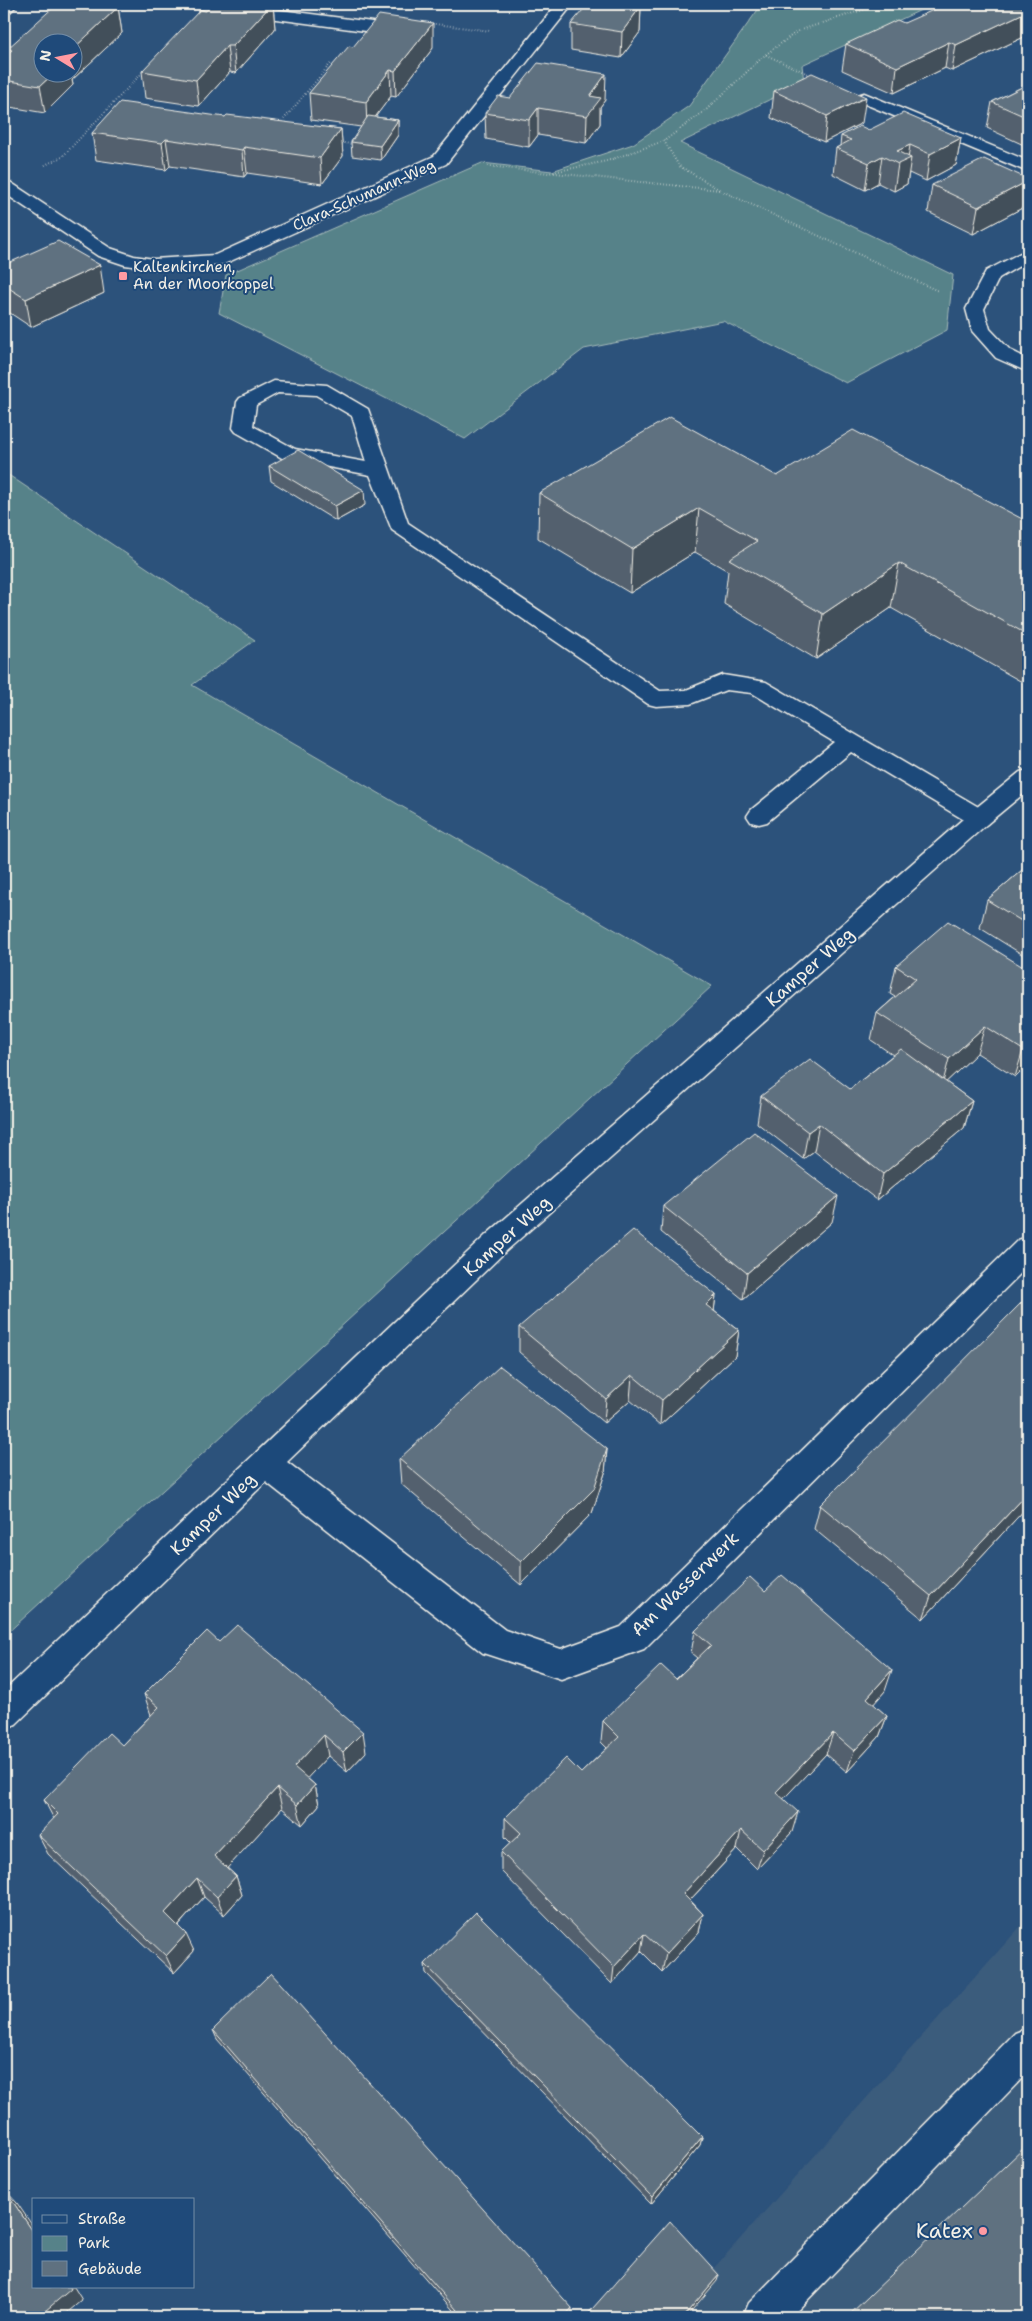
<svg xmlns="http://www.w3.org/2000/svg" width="1032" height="2321" viewBox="0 0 1032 2321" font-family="'Shantell Sans',sans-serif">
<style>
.built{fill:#3b5b7c}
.green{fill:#568289;stroke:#a5bab8}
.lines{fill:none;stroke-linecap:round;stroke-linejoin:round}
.lane-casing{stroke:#f4f1e8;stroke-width:3}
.street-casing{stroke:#f4f1e8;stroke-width:3}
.path{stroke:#f4f1e8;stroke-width:2;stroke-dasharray:0.5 2.5;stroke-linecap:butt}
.lane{fill:#1f4a7a;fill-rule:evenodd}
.street{fill:#1f4a7a;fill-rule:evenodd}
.wall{fill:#52616e;stroke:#f4f1e8}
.shaded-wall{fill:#424f5a;stroke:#f4f1e8}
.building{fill:#5f7180;stroke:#f4f1e8}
.poi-dot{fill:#ff9aa2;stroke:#1f4a7a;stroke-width:2}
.labels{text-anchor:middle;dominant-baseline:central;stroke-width:4;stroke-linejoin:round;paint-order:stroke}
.far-street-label{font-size:15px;fill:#f4f1e8;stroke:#1f4a7a}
.far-poi-label{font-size:15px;fill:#f4f1e8;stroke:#1f4a7a;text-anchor:start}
.street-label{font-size:18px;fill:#f4f1e8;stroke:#1f4a7a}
.near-poi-label{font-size:21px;fill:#f4f1e8;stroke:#1f4a7a;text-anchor:end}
</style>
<rect width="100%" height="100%" fill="#2c527b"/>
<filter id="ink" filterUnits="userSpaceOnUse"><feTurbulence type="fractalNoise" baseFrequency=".02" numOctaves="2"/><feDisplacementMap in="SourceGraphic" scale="10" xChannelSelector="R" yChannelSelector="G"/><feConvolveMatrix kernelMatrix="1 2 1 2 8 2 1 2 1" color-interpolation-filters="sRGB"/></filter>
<g filter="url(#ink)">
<!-- built -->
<path class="built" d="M 1028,1918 L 1028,2317 L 670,2317 Z"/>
<!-- green -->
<g class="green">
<path d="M 762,4 L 934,4 L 802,65 L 804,83 L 680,143 L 953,275 L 947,330 L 846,383 L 723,321 L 584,349 L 465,439 L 219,313 L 226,275 L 482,163 L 552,171 L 633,144 L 689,106 Z"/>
<path d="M 4,472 L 255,640 L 192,685 L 712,986 L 4,1636 Z"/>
</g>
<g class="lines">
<!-- lane casing -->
<g class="lane-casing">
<g id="lane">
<path d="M 195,4 L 234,4 L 395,25 L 400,27 L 403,30 L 400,33 L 395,35 L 202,9 L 197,7 Z"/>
<path d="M 274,381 L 327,385 L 368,409 L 408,523 L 660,691 L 686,690 L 723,675 L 766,682 L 987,812 L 991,818 L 987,824 L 979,826 L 971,824 L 851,752 L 767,822 L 759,824 L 751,822 L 747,816 L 751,810 L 834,742 L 752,693 L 726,690 L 690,704 L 656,706 L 648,704 L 392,530 L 370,475 L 282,458 L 236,432 L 233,428 L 237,402 L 240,398 ZM 278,393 L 316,395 L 352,416 L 366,462 L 295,449 L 253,426 L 256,405 Z"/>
<path d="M 1028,2028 L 1028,2072 L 791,2317 L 743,2317 L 749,2303 L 1015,2033 Z"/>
</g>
</g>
<!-- street casing -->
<g class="street-casing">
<g id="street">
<path d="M 4,4 L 18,4 L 9,13 L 4,15 Z"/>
<path d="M 557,4 L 573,4 L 446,164 L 224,264 L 154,269 L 125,265 L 98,256 L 4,193 L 4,181 L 10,182 L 110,248 L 134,256 L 154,259 L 215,255 L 434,156 Z"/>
<path d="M 864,93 L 1028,161 L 1028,172 L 858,101 L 856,98 L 858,95 Z"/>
<path d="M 1028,249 L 1028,261 L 999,278 L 984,309 L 990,329 L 1010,350 L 1028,359 L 1028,372 L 996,358 L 972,331 L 966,309 L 986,271 Z"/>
<path d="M 1028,770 L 1028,790 L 987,824 L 505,1252 L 287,1462 L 505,1630 L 561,1649 L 621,1627 L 1018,1240 L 1028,1237 L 1028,1266 L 644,1649 L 561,1679 L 483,1653 L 266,1482 L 16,1724 L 4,1729 L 4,1691 L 485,1236 L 971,812 L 1020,772 Z"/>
</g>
</g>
<!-- path -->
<g class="path">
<path d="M 435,24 L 491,31"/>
<path d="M 766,55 L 813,76"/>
<path d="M 280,124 L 332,62"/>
<path d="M 664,141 L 679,166 L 722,191 L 938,291"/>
<path d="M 338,142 L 351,144"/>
<path d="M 45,165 L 62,157 L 143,72"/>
<path d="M 488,166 L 549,173 L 607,161 L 664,141 L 706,110 L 765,55 L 798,31 L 881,4"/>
<path d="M 554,173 L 719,190"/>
</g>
<!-- lane -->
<use href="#lane" class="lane"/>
<!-- street -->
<use href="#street" class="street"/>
</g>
<!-- wall -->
<g class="wall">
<path d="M 213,4 L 273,4 L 275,29 L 236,73 L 230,72 L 199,106 L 145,98 L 142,71 Z"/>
<path d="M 637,4 L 660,4 L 658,7 Z"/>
<path d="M 641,6 L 640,32 L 621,58 L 571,50 L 571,24 Z"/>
<path d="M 118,7 L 122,33 L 72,80 L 73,85 L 45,113 L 4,106 L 4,58 L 8,54 L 7,49 Z"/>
<path d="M 1028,9 L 1028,24 L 1026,36 L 952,71 L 945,68 L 894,93 L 842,70 L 846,44 L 904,23 Z"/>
<path d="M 353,47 L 433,48 L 396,97 L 391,96 L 375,117 L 398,120 L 398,135 L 381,160 L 352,156 L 351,142 L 361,127 L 311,120 L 309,93 Z"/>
<path d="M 1028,84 L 1028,147 L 987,128 L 992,102 Z"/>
<path d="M 774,91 L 862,123 L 824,142 L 771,118 Z"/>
<path d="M 510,98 L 605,100 L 600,107 L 600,124 L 586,143 L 538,135 L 529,147 L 486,139 L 485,113 Z"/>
<path d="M 225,117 L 341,129 L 343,156 L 322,184 L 247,173 L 244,177 L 170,166 L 166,170 L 96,160 L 92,133 Z"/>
<path d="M 869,130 L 961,138 L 956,165 L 926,181 L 909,173 L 907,184 L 894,191 L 878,183 L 865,190 L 833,174 L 836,148 L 840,146 L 841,136 Z"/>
<path d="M 932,185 L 1024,207 L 973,234 L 928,212 Z"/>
<path d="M 4,263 L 5,264 L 104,293 L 31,327 L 4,309 Z"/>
<path d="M 269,466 L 365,505 L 336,521 L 271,481 Z"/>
<path d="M 777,476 L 1028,522 L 1028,678 L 1022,682 L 891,608 L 816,659 L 724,604 L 728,571 L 695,552 L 630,593 L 538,538 L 539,493 Z"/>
<path d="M 1028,865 L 1028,958 L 980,928 L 987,900 Z"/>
<path d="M 896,966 L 1028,970 L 1028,1064 L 1015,1077 L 977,1053 L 946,1082 L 972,1101 L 964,1128 L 877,1200 L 814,1151 L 803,1159 L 757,1123 L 761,1096 L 850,1089 L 893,1055 L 871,1040 L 877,1013 L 895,997 L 890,994 Z"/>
<path d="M 663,1206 L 832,1222 L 743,1299 L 661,1232 Z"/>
<path d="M 716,1295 L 714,1311 L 739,1330 L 735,1356 L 660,1425 L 630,1400 L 604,1423 L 519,1352 L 519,1327 Z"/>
<path d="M 607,1449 L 605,1473 L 592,1513 L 521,1585 L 401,1484 L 399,1459 Z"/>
<path d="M 820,1505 L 1028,1506 L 923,1619 L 814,1529 Z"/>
<path d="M 765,1591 L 885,1691 L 873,1704 L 887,1716 L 879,1737 L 847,1772 L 826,1754 L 783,1799 L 792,1832 L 757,1869 L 737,1849 L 708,1881 L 690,1900 L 703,1914 L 699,1932 L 662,1972 L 641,1951 L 612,1984 L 501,1871 L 501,1852 L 511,1843 L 505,1837 L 505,1818 L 581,1773 L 607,1748 L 601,1742 L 603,1721 L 676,1679 L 697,1658 L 691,1653 L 695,1631 Z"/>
<path d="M 219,1642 L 366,1752 L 347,1772 L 328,1756 L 307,1778 L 315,1785 L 319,1805 L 302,1825 L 282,1808 L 227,1868 L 236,1876 L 242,1895 L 224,1915 L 204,1897 L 178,1926 L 194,1951 L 174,1973 L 48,1854 L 38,1835 L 54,1819 L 44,1800 L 122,1745 L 151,1715 L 144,1694 Z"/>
<path d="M 425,1964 L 702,2137 L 700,2145 L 651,2204 L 426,1973 Z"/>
<path d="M 213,2030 L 572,2313 L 568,2317 L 459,2317 L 217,2039 Z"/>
</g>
<!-- shaded-wall -->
<g class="shaded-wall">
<path d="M 272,4 L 273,4 L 275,29 L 236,73 L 233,46 Z"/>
<path d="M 641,6 L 640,32 L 621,58 L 622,32 Z"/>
<path d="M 118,7 L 122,33 L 72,80 L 73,85 L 45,113 L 40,86 L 55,72 L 72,72 L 72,50 Z"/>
<path d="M 1028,11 L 1028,24 L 1026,36 L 952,71 L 956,45 Z"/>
<path d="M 433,23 L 433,48 L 396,97 L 395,71 Z"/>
<path d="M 949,42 L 945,68 L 894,93 L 897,67 Z"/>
<path d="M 227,46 L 230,72 L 199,106 L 196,80 Z"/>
<path d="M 390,70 L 391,96 L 367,128 L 366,102 Z"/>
<path d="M 606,74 L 605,100 L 600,107 L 600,124 L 586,143 L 587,116 L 590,96 Z"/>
<path d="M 866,97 L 862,123 L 824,142 L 827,116 Z"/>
<path d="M 538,108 L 538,135 L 529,147 L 529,120 Z"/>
<path d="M 398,120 L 398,135 L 381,160 L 380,146 Z"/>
<path d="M 341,129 L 343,156 L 322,184 L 320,158 Z"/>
<path d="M 961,138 L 956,165 L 926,181 L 930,154 Z"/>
<path d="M 166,139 L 170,166 L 166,170 L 162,143 Z"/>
<path d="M 910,145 L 908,159 L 911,158 L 907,184 L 894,191 L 898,164 L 897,151 Z"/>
<path d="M 244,147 L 247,173 L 244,177 L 242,150 Z"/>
<path d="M 882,156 L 878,183 L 865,190 L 869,163 Z"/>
<path d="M 1028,181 L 1028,186 L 1024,207 L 973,234 L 978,207 Z"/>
<path d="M 100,265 L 104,293 L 31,327 L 26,299 Z"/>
<path d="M 364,490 L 365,505 L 336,521 L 335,506 Z"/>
<path d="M 699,508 L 695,552 L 630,593 L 632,549 Z"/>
<path d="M 899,563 L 891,608 L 816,659 L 823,614 Z"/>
<path d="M 1028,657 L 1028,678 L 1022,682 Z"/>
<path d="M 985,1026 L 977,1053 L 942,1086 L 949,1059 Z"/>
<path d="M 1028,1045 L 1028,1064 L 1015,1077 L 1023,1050 Z"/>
<path d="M 972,1101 L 964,1128 L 877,1200 L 883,1174 Z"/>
<path d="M 819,1124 L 814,1151 L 803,1159 L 808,1132 Z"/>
<path d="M 838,1196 L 832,1222 L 743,1299 L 747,1273 Z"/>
<path d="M 716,1295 L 713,1320 L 706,1305 Z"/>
<path d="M 739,1330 L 735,1356 L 660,1425 L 662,1400 Z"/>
<path d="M 632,1375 L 630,1400 L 604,1423 L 606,1399 Z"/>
<path d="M 607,1449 L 605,1473 L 592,1513 L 521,1585 L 521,1562 Z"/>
<path d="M 1028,1493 L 1028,1506 L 923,1619 L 931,1596 Z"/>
<path d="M 892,1670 L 885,1691 L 860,1720 L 867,1698 Z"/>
<path d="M 887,1716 L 879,1737 L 847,1772 L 854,1751 Z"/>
<path d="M 363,1732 L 366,1752 L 347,1772 L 343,1752 Z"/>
<path d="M 833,1733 L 826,1754 L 771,1812 L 776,1792 Z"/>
<path d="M 324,1735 L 328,1756 L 299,1787 L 294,1767 Z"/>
<path d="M 315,1785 L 319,1805 L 302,1825 L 297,1805 Z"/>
<path d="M 277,1788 L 282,1808 L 221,1875 L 214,1856 Z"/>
<path d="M 798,1812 L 792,1832 L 757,1869 L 763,1850 Z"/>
<path d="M 741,1830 L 737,1849 L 679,1912 L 683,1894 Z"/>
<path d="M 236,1876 L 242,1895 L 224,1915 L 217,1897 Z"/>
<path d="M 197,1878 L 204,1897 L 173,1931 L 165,1913 Z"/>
<path d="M 703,1914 L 699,1932 L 662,1972 L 666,1954 Z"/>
<path d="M 186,1934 L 194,1951 L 174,1973 L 166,1956 Z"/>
<path d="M 644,1934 L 641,1951 L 612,1984 L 614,1967 Z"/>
<path d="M 702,2137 L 700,2145 L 651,2204 L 652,2197 Z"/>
<path d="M 5,2190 L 17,2203 L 34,2228 L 34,2233 Z"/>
<path d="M 719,2275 L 717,2281 L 686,2317 L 683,2317 Z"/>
<path d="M 70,2287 L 74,2287 L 82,2300 L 62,2317 L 38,2317 Z"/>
<path d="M 572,2308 L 572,2313 L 568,2317 L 564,2317 Z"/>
</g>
<!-- building -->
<g class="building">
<path d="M 57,4 L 97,4 L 118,7 L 72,50 L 72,42 L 42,42 L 42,72 L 55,72 L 40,86 L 4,80 L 4,58 L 12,50 L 7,49 Z"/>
<path d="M 213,4 L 272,4 L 233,46 L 227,46 L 196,80 L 142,71 L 200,10 L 206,11 Z"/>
<path d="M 588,4 L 626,4 L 641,6 L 622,32 L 571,24 Z"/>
<path d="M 947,4 L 1016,4 L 1028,9 L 1028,11 L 956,45 L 949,42 L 897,67 L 846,44 L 897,20 L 904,23 Z"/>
<path d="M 379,15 L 433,23 L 395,71 L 390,70 L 366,102 L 309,93 L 349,46 L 353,47 Z"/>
<path d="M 538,63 L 606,74 L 590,96 L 601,98 L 587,116 L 538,108 L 529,120 L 485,113 L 498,96 L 510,98 Z"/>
<path d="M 812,73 L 866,97 L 827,116 L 774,91 Z"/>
<path d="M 1028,84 L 1028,118 L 992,102 Z"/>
<path d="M 120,102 L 225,117 L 227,115 L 341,129 L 320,158 L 244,147 L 242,150 L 166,139 L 162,143 L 92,133 Z"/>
<path d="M 903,113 L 961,138 L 930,154 L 910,145 L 897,151 L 911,158 L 898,164 L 882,156 L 869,163 L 836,148 L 851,140 L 841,136 L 860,126 L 869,130 Z"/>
<path d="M 368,116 L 398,120 L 380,146 L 351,142 Z"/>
<path d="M 984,159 L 1028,179 L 1028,181 L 978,207 L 932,185 Z"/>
<path d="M 58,241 L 100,265 L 26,299 L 4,285 L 4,265 Z"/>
<path d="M 670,417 L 777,476 L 853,430 L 1028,522 L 1028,635 L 899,563 L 823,614 L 729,559 L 757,541 L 699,508 L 632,549 L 539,493 Z"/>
<path d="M 298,450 L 364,490 L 335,506 L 269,466 Z"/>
<path d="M 1028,865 L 1028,925 L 987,900 Z"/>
<path d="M 948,921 L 1028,970 L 1028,1045 L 1023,1050 L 985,1026 L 949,1059 L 877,1013 L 916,979 L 896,966 Z"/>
<path d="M 901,1049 L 972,1101 L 883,1174 L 819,1124 L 808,1132 L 761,1096 L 810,1059 L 850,1089 Z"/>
<path d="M 754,1132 L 838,1196 L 747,1273 L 663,1206 Z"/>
<path d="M 633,1230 L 716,1295 L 706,1305 L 739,1330 L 662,1400 L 632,1375 L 606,1399 L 519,1327 Z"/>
<path d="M 1028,1296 L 1028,1493 L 931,1596 L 820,1505 Z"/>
<path d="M 500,1366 L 607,1449 L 594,1489 L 521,1562 L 399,1459 Z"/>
<path d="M 782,1575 L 892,1670 L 867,1698 L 887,1716 L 854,1751 L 833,1733 L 776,1792 L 798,1812 L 763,1850 L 741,1830 L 683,1894 L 703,1914 L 666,1954 L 644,1934 L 614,1967 L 501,1852 L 521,1833 L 505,1818 L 566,1758 L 581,1773 L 619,1737 L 603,1721 L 661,1665 L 676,1679 L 711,1645 L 695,1631 L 750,1577 L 765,1591 Z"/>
<path d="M 237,1625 L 363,1732 L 343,1752 L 324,1735 L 294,1767 L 315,1785 L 297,1805 L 277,1788 L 214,1856 L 236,1876 L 217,1897 L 197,1878 L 165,1913 L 186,1934 L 166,1956 L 38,1835 L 58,1814 L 44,1800 L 109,1733 L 122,1745 L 159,1707 L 144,1694 L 207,1631 L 219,1642 Z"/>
<path d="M 476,1912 L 702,2137 L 652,2197 L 425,1964 Z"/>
<path d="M 271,1973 L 572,2308 L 564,2317 L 463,2317 L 213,2030 Z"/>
<path d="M 1028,2144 L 1028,2317 L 847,2317 Z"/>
<path d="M 5,2190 L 34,2233 L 34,2287 L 70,2287 L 71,2289 L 38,2317 L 4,2317 L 4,2191 Z"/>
<path d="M 670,2221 L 719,2275 L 683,2317 L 585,2317 Z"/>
</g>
</g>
<!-- markers -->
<g class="poi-dot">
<rect x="118" y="271" width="10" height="10" rx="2.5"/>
<circle cx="983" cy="2231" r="5"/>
</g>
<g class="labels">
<!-- far-street labels -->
<g class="far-street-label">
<text transform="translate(364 195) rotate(-24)">Clara-Schumann-Weg</text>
</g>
<!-- far-poi labels -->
<g class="far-poi-label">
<text x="133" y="267">Kaltenkirchen,<tspan x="133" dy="17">An der Moorkoppel</tspan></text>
</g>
<!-- street labels -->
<g class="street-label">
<text transform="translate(810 967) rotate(-41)">Kamper Weg</text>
<text transform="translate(507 1236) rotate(-42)">Kamper Weg</text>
<text transform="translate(213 1514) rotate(-44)">Kamper Weg</text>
<text transform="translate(685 1584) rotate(-44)">Am Wasserwerk</text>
</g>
<!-- near-poi labels -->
<g class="near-poi-label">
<text x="973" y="2231">Katex</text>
</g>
</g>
<!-- margin -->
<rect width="1032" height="2321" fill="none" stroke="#1f4a7a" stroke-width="20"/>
<rect x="10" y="10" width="1012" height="2301" fill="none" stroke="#f4f1e8" stroke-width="2" filter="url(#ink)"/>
<!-- legend -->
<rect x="32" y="2198" width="162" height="90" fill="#1f4a7a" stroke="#748da6"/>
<rect x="42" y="2215" width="25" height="8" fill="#1f4a7a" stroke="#748da6"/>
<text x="78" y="2224" font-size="15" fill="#f4f1e8">Straße</text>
<rect x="42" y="2236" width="25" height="15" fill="#568289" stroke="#748da6"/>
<text x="78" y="2248" font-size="15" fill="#f4f1e8">Park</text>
<rect x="42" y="2261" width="25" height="15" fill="#5f7180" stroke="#748da6"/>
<text x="78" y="2274" font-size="15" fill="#f4f1e8">Gebäude</text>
<!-- north arrow -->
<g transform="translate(58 58) rotate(280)"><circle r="24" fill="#1f4a7a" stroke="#748da6"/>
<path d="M0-4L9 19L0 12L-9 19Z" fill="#ff9aa2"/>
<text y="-8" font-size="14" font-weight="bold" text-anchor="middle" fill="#f4f1e8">N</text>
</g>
</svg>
